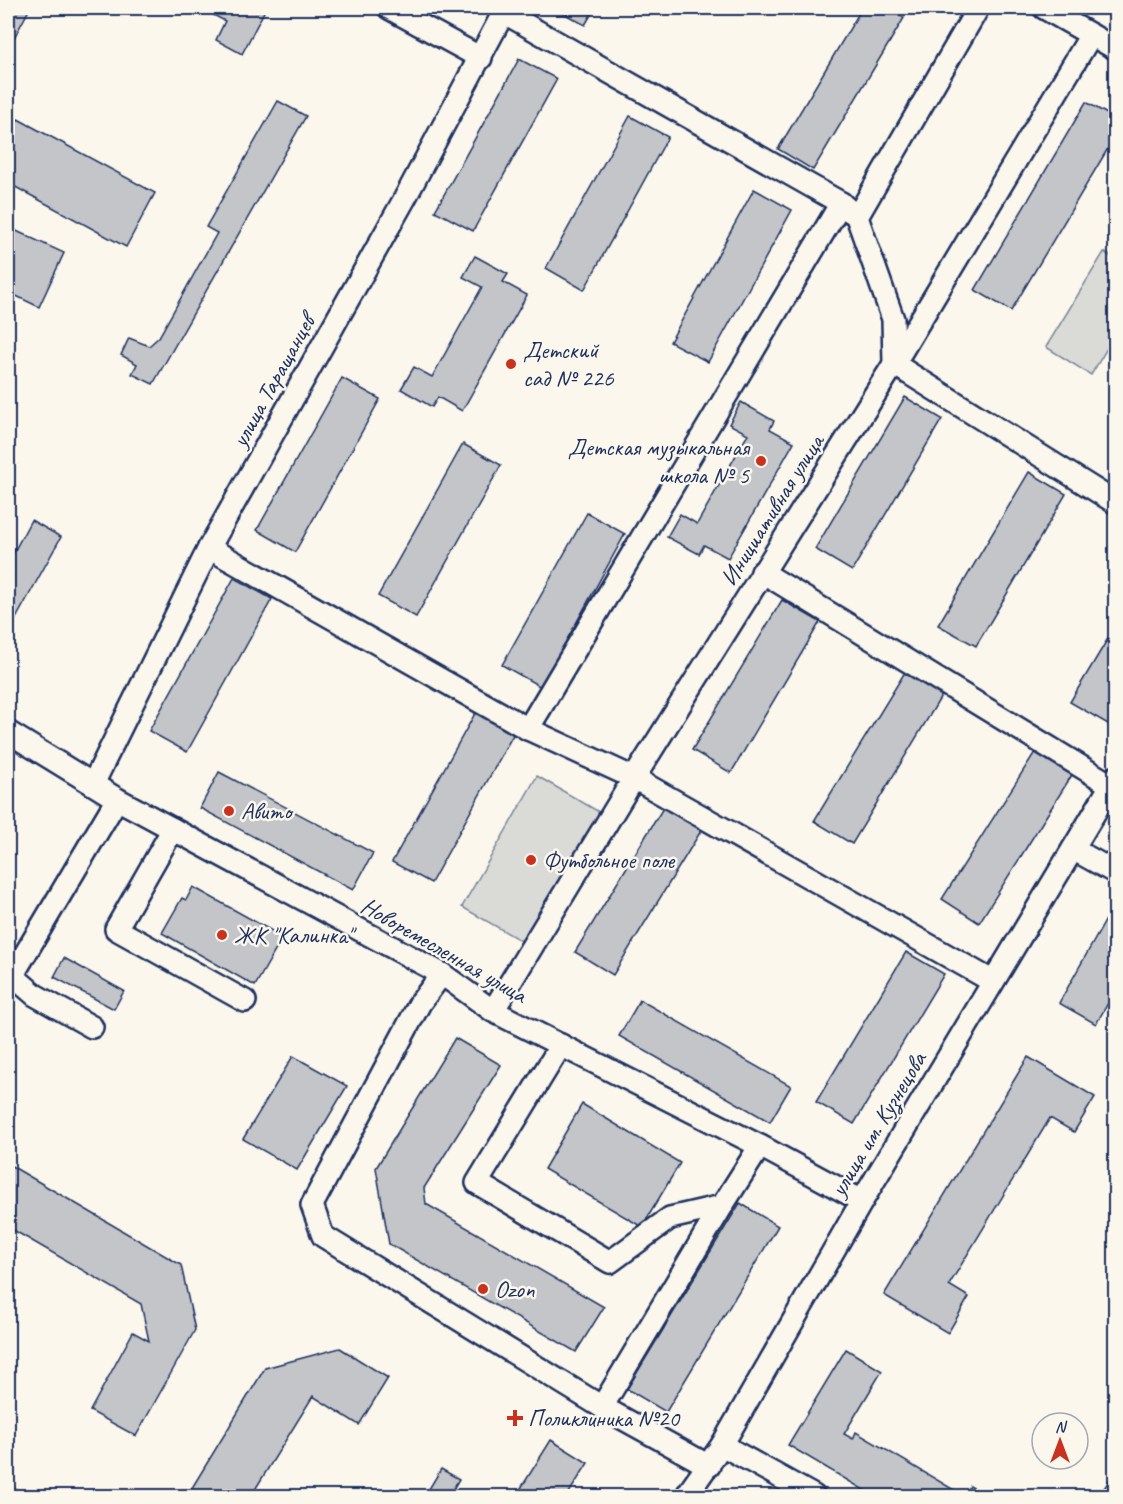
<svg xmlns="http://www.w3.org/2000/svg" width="1123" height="1504" viewBox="0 0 1123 1504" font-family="Caveat,sans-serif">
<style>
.green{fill:#dadad7;stroke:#7a849a;stroke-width:1.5}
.building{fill:#c3c5c9;stroke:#1b2f5e;stroke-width:1.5}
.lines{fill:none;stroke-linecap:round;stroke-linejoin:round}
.minor-casing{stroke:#1b2f5e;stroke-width:26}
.minor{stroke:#fbf7ec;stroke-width:21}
.poi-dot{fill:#c8321e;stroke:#fbf7ec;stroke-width:2}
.labels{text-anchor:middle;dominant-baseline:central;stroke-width:5;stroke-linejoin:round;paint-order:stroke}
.poi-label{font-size:24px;fill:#1b2f5e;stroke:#fbf7ec;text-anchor:start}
.street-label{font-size:24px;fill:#1b2f5e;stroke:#fbf7ec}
</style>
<rect width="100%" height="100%" fill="#fbf7ec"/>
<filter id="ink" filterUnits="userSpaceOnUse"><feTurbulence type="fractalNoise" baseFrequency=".0167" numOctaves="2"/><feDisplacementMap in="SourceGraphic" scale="12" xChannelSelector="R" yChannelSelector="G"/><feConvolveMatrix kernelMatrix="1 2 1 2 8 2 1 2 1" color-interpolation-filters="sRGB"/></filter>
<g filter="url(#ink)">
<!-- green -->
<g class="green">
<path d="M 1104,252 L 1115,259 L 1115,335 L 1091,375 L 1046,347 Z"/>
<path d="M 537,776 L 601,813 L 525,943 L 462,907 Z"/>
</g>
<!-- building -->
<g class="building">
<path d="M 8,8 L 30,8 L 8,49 Z"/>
<path d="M 200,8 L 266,8 L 242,54 L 216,40 L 225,21 Z"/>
<path d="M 554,8 L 595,8 L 585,25 Z"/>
<path d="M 862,8 L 886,8 L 904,18 L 813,170 L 778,149 Z"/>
<path d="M 519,59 L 557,79 L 473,231 L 435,211 Z"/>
<path d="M 278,101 L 306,116 L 153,384 L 132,374 L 137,364 L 121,355 L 129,338 L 149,346 L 159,337 L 217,233 L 206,227 Z"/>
<path d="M 1086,102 L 1116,119 L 1116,135 L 1011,311 L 975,290 Z"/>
<path d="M 630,116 L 668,137 L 584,290 L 546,268 Z"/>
<path d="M 18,119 L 155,193 L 126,247 L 8,183 L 8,139 Z"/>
<path d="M 754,189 L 792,210 L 708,362 L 670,342 Z"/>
<path d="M 12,229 L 64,253 L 39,307 L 8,292 L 8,240 Z"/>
<path d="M 475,256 L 508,274 L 503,282 L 527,295 L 462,411 L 438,397 L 432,407 L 401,389 L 414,367 L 432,377 L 482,287 L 463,277 Z"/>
<path d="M 342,378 L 380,399 L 295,552 L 257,530 Z"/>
<path d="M 905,397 L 942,419 L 852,571 L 815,549 Z"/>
<path d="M 741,402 L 774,421 L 770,429 L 794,442 L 728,558 L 704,545 L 699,554 L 667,537 L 680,514 L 697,524 L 748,434 L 729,424 Z"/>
<path d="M 463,444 L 501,465 L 416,617 L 378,596 Z"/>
<path d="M 1029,472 L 1066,494 L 976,646 L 938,625 Z"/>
<path d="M 587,513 L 625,534 L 541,687 L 502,665 Z"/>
<path d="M 31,520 L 61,537 L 8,633 L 8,585 L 13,576 L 8,573 L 8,563 Z"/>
<path d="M 234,578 L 272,599 L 187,752 L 149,731 Z"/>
<path d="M 782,600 L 820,622 L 731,773 L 692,750 Z"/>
<path d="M 1116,625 L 1116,711 L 1108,724 L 1070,702 Z"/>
<path d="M 905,672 L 942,695 L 852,844 L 814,821 Z"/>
<path d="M 477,710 L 515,731 L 431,883 L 392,862 Z"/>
<path d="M 1035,752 L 1072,775 L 979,923 L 942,899 Z"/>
<path d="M 219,772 L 373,853 L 353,890 L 200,808 Z"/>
<path d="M 666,803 L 704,826 L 613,975 L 575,952 Z"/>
<path d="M 193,887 L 283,937 L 255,986 L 162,933 L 182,898 L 186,900 Z"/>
<path d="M 1112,909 L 1116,911 L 1116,989 L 1096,1024 L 1059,1003 Z"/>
<path d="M 906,952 L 944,974 L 854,1124 L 816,1102 Z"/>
<path d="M 64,958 L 124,991 L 114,1009 L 54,977 Z"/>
<path d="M 640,1000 L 791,1086 L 770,1122 L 619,1036 Z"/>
<path d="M 455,1038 L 501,1065 L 424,1188 L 426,1204 L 604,1307 L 576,1352 L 389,1244 L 376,1168 Z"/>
<path d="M 293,1056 L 347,1086 L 297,1170 L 243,1139 Z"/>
<path d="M 1028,1057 L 1095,1097 L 1074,1132 L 1050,1118 L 949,1285 L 969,1297 L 948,1333 L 884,1295 Z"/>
<path d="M 582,1104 L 680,1163 L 642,1227 L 544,1169 Z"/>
<path d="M 8,1164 L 181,1265 L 195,1330 L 136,1436 L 90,1411 L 133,1332 L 149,1341 L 141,1304 L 8,1227 Z"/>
<path d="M 740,1203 L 778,1226 L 666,1412 L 627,1389 Z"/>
<path d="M 340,1348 L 388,1378 L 359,1425 L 313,1396 L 251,1496 L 187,1496 L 265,1368 Z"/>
<path d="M 846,1349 L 882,1371 L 844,1434 L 853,1439 L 856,1432 L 964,1496 L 970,1486 L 987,1496 L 874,1496 L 788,1445 Z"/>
<path d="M 551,1440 L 588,1463 L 567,1496 L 516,1496 Z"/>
<path d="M 441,1469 L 459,1479 L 449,1496 L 441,1496 L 429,1489 Z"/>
<path d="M 1116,1470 L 1116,1496 L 1099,1496 Z"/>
<path d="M 8,1484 L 24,1494 L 29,1496 L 8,1496 Z"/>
</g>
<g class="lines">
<!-- minor casing -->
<g class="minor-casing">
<g id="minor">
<path d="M 389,8 L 481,58"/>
<path d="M 978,8 L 857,217 L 893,319 L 894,364 L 1116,503"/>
<path d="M 1044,8 L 1116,49"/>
<path d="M 503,12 L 841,203 L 851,212"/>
<path d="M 209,548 L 528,729 L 634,778 L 992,981"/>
<path d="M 762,572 L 1111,785"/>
<path d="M 528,729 L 841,203"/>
<path d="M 8,732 L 117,799 L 442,974 L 493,1011 L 760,1146 L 862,1201"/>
<path d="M 93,784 L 209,548 L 405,198 L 506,8"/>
<path d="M 173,829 L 116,929 L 245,1001"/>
<path d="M 1073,849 L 1116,873"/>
<path d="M 442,974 L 420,1003 L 312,1205 L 323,1236 L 602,1407"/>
<path d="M 13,976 L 35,995 L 92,1027"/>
<path d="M 8,983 L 117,799"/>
<path d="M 493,1011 L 634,778 L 894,364 L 1091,35"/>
<path d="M 561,1045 L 477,1183 L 610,1262 L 670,1218 L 722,1206 L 760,1146"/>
<path d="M 722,1445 L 814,1496"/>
<path d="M 709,1466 L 602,1407 L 722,1206"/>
<path d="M 686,1496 L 722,1445 L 862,1201 L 1116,777"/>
</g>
</g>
<!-- minor -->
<use href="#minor" class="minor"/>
</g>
</g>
<!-- markers -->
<g class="poi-dot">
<circle cx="511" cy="364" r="6"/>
<circle cx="761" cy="461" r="6"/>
<circle cx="229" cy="811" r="6"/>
<circle cx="531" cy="860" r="6"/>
<circle cx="222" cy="935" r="6"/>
<circle cx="483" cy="1289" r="6"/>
<path d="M512 1409h6v6h6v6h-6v6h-6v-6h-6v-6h6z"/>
</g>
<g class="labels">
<!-- poi labels -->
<g class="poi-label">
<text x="523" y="350">Детский<tspan x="523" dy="28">сад № 226</tspan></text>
<text x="749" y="447" text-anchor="end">Детская музыкальная<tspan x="749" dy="28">школа № 5</tspan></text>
<text x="241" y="811">Авито</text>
<text x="543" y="860">Футбольное поле</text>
<text x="234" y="935">ЖК "Калинка"</text>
<text x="495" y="1289">Ozon</text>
<text x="528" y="1418">Поликлиника №20</text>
</g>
<!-- street labels -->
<g class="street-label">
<text transform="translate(273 381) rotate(-61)">улица Таращанцев</text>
<text transform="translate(772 510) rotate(-58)">Инициативная улица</text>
<text transform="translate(444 950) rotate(30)">Новоремесленная улица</text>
<text transform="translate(878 1124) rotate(-59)">улица им. Кузнецова</text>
</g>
</g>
<!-- margin -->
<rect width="1123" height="1504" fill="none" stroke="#fbf7ec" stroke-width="30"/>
<rect x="15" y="15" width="1093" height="1474" fill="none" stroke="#1b2f5e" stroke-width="2" filter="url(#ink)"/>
<!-- north arrow -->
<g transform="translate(1060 1441)"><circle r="28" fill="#fbf7ec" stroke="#a1a7b3" stroke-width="1.5"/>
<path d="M0-4.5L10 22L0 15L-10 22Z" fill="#c8321e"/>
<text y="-9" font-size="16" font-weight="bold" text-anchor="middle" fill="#1b2f5e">N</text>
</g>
</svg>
